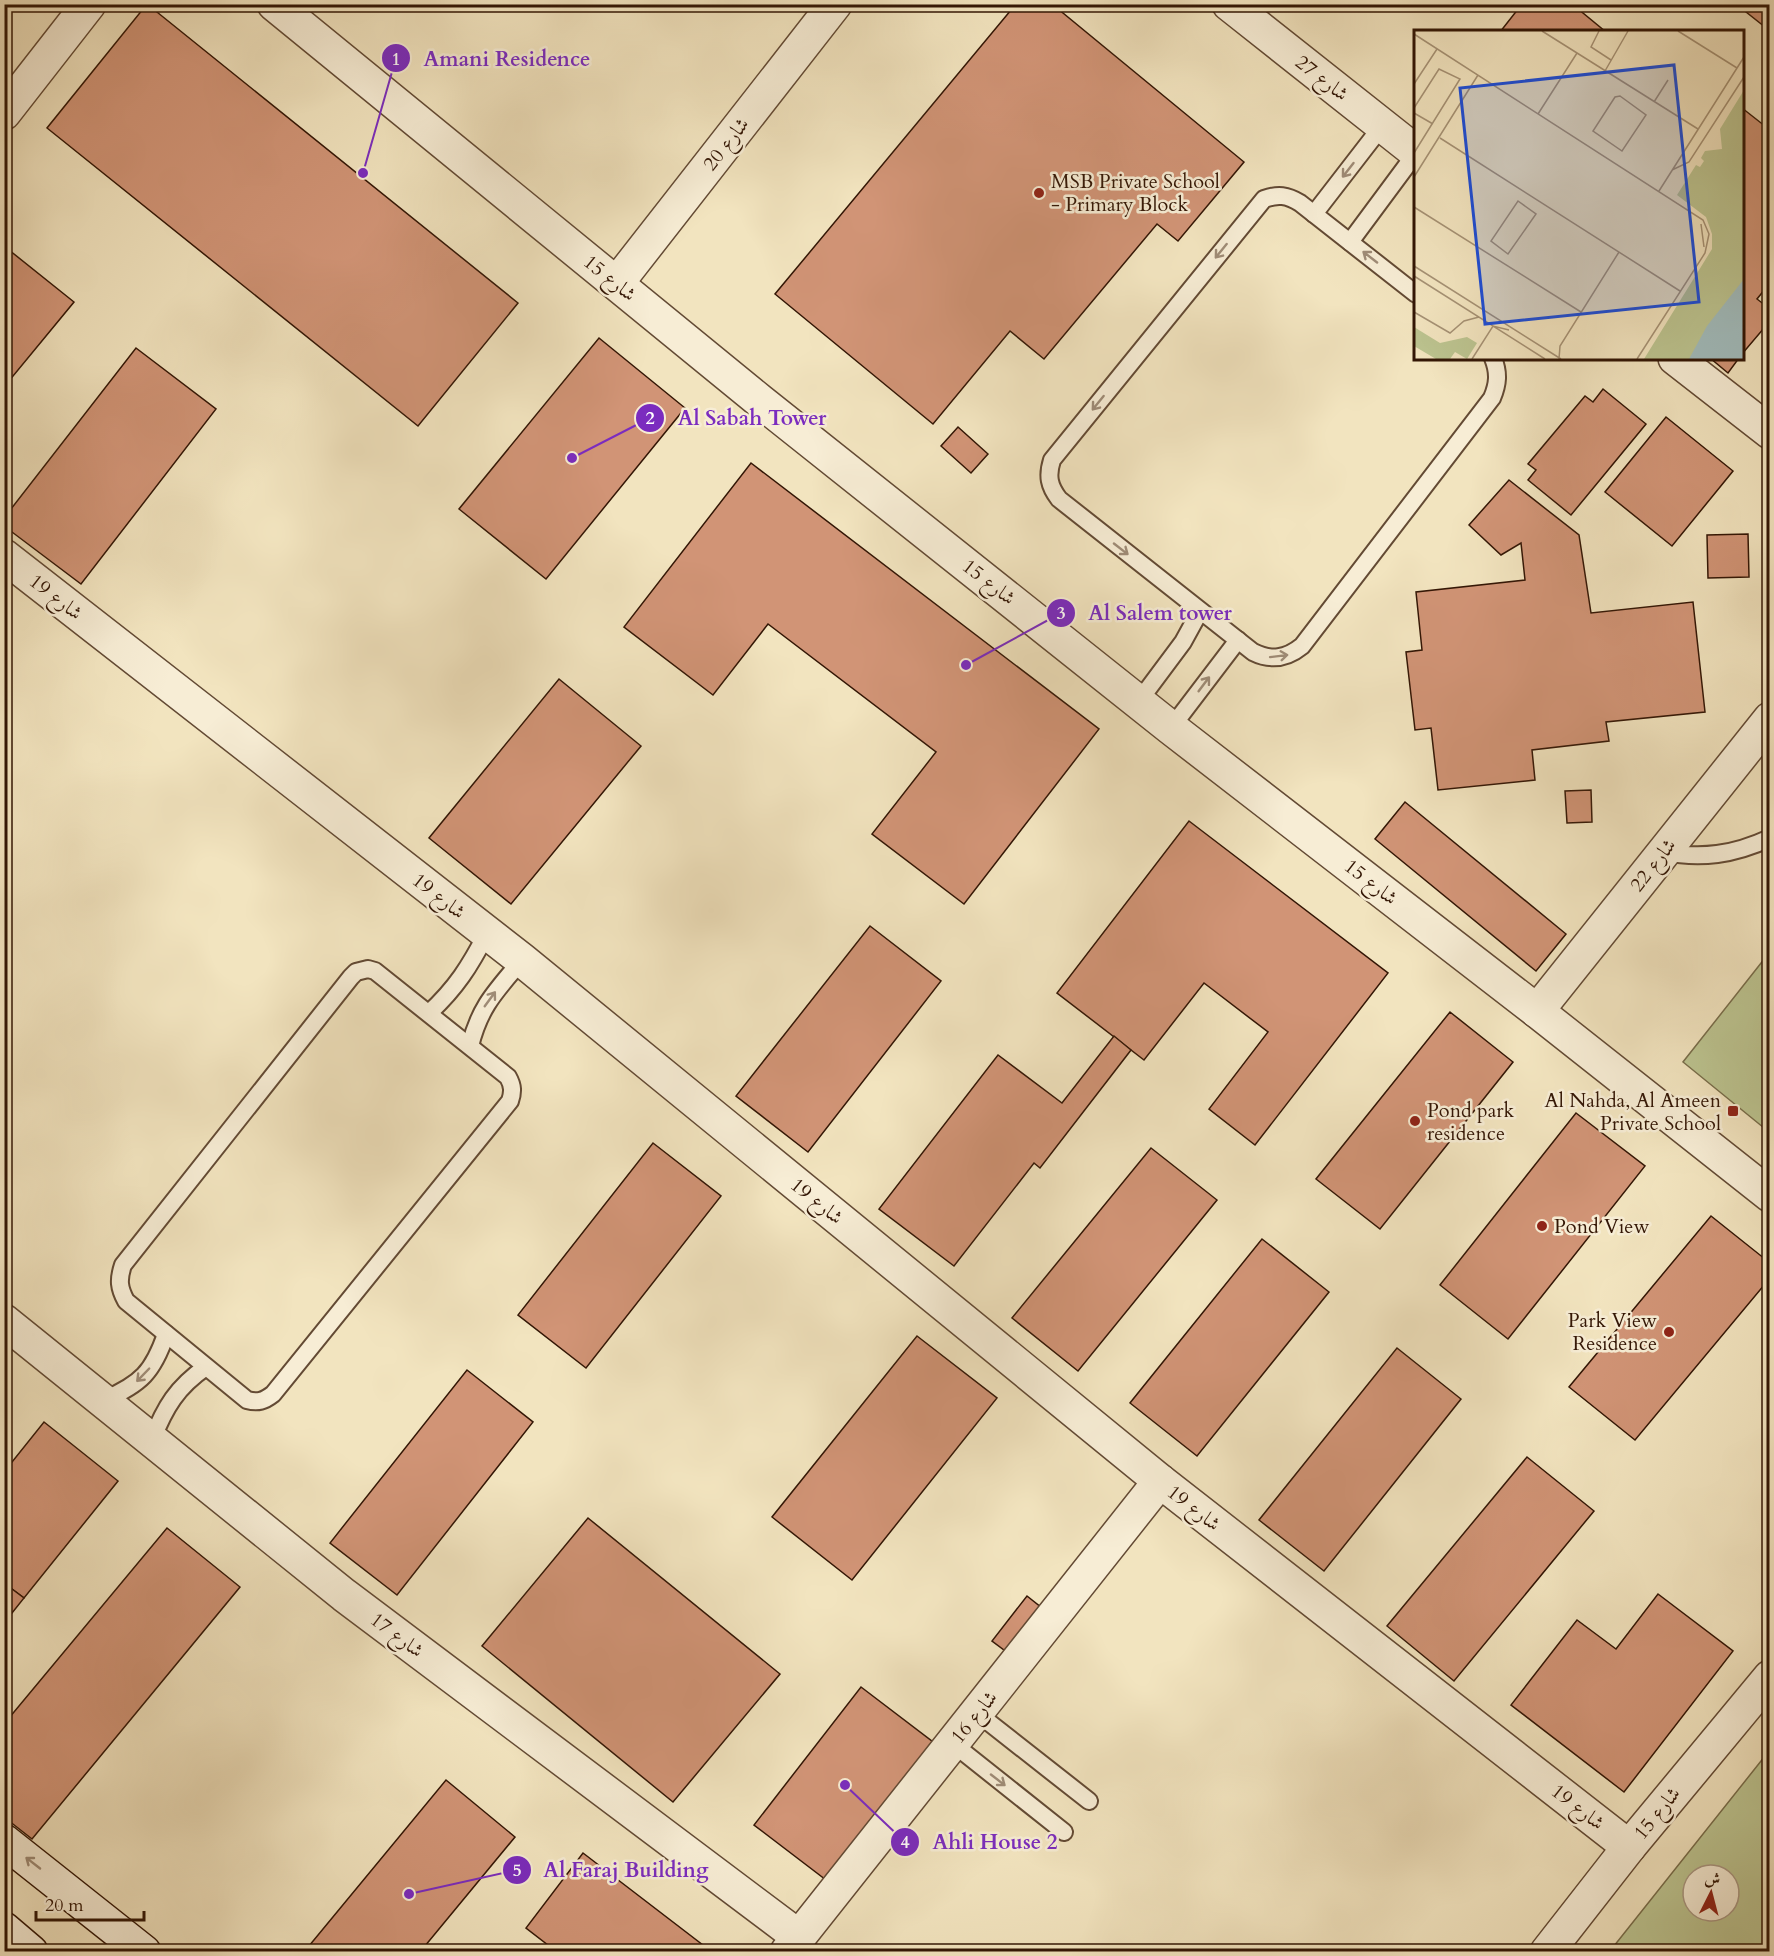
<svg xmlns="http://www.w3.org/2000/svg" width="1774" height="1956" viewBox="0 0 1774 1956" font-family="Cardo,Amiri,serif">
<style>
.green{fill:#bcc490;stroke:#786d4a;stroke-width:1.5;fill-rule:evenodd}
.building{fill:#d19476;stroke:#331605;stroke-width:1.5}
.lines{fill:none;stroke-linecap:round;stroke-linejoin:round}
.lane-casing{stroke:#634a34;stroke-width:20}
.street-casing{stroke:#634a34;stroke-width:36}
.secondary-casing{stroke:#331605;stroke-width:36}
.lane{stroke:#f7edd5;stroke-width:16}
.street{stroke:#f7edd5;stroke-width:33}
.secondary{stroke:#f7edd5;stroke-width:33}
.oneway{stroke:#9f8c77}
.poi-dot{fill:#8f2418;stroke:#f7edd5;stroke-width:2}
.labels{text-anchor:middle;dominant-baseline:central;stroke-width:5;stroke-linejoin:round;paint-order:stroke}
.street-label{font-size:20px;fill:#331605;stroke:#f7edd5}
.poi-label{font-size:20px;fill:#331605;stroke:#f7edd5;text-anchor:start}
.inset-road{fill:none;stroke:#a69275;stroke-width:1.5}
.view{fill:#1d4ed8;fill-opacity:0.15;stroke:#1d4ed8;stroke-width:3}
.inset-edge{fill:none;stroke:#331605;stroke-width:3}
.leader{fill:none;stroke:#7b2cbf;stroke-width:2}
.callout-dot{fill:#7b2cbf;stroke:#f7edd5;stroke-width:2}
.mark-label{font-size:18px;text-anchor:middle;font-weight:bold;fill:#fff}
.callout-label{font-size:21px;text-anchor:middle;font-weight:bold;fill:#7b2cbf;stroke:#f7edd5;stroke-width:5;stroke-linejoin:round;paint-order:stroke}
</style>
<rect width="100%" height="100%" fill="#f2e4bf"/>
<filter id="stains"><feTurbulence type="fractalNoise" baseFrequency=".00333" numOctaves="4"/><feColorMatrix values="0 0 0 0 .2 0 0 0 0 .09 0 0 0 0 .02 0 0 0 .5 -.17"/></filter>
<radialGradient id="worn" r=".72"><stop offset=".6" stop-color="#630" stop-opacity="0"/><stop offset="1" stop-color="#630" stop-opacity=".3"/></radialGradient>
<!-- green -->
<g class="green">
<path d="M 1769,953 L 1769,1132 L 1683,1062 Z"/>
<path d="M 1769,1751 L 1769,1951 L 1610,1951 ZM 1693,1875 L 1729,1875 L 1729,1911 L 1693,1911 Z"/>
</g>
<!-- building -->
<g class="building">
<path d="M 147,4 L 518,303 L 418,426 L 47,128 Z"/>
<path d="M 1016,4 L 1052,4 L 1244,162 L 1178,241 L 1157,224 L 1044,359 L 1010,331 L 933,424 L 775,294 Z"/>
<path d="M 1522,4 L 1572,4 L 1606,32 L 1500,32 Z"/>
<path d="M 1736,4 L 1770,4 L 1770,31 Z"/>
<path d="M 1742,108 L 1770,130 L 1770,283 L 1757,299 L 1770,309 L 1770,321 L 1742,354 Z"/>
<path d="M 4,246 L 74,302 L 4,387 Z"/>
<path d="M 599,338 L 685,408 L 546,579 L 459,509 Z"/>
<path d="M 136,348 L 216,409 L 81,584 L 4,526 L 4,518 Z"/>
<path d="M 1710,358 L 1739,358 L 1728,373 Z"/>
<path d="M 1603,389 L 1646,424 L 1571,515 L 1528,480 L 1536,470 L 1528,464 L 1585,396 L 1593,402 Z"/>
<path d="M 1666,417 L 1733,471 L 1672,546 L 1605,492 Z"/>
<path d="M 958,427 L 988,454 L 971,473 L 941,446 Z"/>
<path d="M 751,463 L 1099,729 L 964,904 L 872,834 L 936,752 L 768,624 L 713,695 L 624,627 Z"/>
<path d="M 1509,480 L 1579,535 L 1591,613 L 1693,602 L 1705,712 L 1606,722 L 1609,741 L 1532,750 L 1535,780 L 1438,790 L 1431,728 L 1415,730 L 1406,652 L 1422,650 L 1416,592 L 1525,580 L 1521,543 L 1501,555 L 1469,525 Z"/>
<path d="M 1748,534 L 1749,577 L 1708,578 L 1707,535 Z"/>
<path d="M 559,679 L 641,746 L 511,904 L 429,838 Z"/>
<path d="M 1591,790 L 1592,822 L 1567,823 L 1565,791 Z"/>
<path d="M 1405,802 L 1566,934 L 1536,971 L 1375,839 Z"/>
<path d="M 1189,821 L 1388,973 L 1255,1145 L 1209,1109 L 1268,1032 L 1204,983 L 1144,1060 L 1057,993 Z"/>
<path d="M 870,926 L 941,981 L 808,1152 L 736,1096 Z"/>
<path d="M 1450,1012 L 1513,1062 L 1380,1229 L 1316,1179 Z"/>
<path d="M 1114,1036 L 1131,1050 L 1040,1168 L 1034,1163 L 954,1266 L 879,1209 L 998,1055 L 1062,1103 Z"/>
<path d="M 1576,1113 L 1645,1166 L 1508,1339 L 1440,1285 Z"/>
<path d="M 653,1143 L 721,1196 L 586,1368 L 518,1315 Z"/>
<path d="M 1151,1148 L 1217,1200 L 1078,1371 L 1012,1318 Z"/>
<path d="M 1711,1216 L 1770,1263 L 1770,1278 L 1635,1440 L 1569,1387 Z"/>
<path d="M 1262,1239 L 1329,1292 L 1197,1456 L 1130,1403 Z"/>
<path d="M 917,1336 L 997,1398 L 852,1580 L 772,1517 Z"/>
<path d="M 1397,1348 L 1461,1399 L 1324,1571 L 1259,1520 Z"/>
<path d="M 467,1370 L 533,1422 L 397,1595 L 330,1543 Z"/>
<path d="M 44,1422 L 118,1481 L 24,1598 L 4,1583 L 4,1472 Z"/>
<path d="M 1527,1457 L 1594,1511 L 1454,1681 L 1387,1626 Z"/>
<path d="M 588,1518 L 780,1674 L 673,1802 L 482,1646 Z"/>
<path d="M 167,1528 L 240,1587 L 32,1839 L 4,1817 L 4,1724 Z"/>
<path d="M 4,1583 L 24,1598 L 4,1623 Z"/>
<path d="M 1658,1594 L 1733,1651 L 1624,1792 L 1511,1705 L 1577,1620 L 1616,1649 Z"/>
<path d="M 1027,1596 L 1042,1608 L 1008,1653 L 992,1641 Z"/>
<path d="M 861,1687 L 937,1745 L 830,1883 L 754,1825 Z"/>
<path d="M 446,1780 L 515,1837 L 420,1952 L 304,1952 Z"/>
<path d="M 583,1853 L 712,1952 L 557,1952 L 526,1928 Z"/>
</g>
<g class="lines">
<!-- lane casing -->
<g class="lane-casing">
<g id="lane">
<path d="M 1314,214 L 1382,126"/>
<path d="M 1350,242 L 1416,153"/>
<path d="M 1416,294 L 1300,203 C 1287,195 1278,194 1264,199 L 1052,460 C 1047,476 1049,486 1059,499 L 1253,652 C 1271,661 1286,659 1302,646 L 1492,398 C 1498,384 1499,373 1493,358"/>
<path d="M 1139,701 L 1183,642 L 1200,611"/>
<path d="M 1171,728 L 1238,640"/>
<path d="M 1663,852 C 1702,859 1733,855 1770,838"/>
<path d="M 368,969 L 375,971 L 508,1077 C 513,1086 513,1092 510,1101 L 273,1394 C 264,1401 258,1403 247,1400 L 126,1301 C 119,1288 118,1280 123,1265 L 351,977 L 356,972 Z"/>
<path d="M 429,1013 C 456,988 470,966 487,933"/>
<path d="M 470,1046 C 480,1006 496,991 522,960"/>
<path d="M 104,1400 C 141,1384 153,1372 166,1334"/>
<path d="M 152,1440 C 165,1407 177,1387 206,1367"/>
<path d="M 977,1713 L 1089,1801"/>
<path d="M 952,1743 L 1064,1832"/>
</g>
</g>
<!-- street casing -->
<g class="street-casing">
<g id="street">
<path d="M 274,4 L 760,401 L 1171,728 L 1537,1011 L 1770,1195"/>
<path d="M 1229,4 L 1416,152"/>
<path d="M 4,113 L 89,4"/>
<path d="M 617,283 L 835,4"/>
<path d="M 1675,358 L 1770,432"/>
<path d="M 4,556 L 522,960 L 1160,1481 L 1629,1847"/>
<path d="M 1537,1011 L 1770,719"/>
<path d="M 4,1321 L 344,1595 L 799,1937"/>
<path d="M 787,1952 L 1160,1481"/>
<path d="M 1547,1952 L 1629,1847 L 1770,1677"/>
</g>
</g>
<!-- secondary casing -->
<g class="secondary-casing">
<g id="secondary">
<path d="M 4,1841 L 144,1952"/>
<path d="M 4,1929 L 31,1952"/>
</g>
</g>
<!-- lane -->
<use href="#lane" class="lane"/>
<!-- street -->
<use href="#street" class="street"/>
<!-- secondary -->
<use href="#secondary" class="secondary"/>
</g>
<!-- one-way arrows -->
<defs><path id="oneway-shaft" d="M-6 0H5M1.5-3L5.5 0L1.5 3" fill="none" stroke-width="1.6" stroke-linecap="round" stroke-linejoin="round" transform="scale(1.5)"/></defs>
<g class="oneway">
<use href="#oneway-shaft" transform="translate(1348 170) rotate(128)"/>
<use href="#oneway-shaft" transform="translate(1221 251) rotate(129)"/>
<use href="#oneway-shaft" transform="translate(1370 257) rotate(-142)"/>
<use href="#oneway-shaft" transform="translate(1098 403) rotate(129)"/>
<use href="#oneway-shaft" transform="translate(1121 549) rotate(38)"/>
<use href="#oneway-shaft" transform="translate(1279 656) rotate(-7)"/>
<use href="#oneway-shaft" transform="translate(1204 684) rotate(-53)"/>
<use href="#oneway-shaft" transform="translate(490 999) rotate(-54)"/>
<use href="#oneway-shaft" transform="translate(143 1375) rotate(134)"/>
<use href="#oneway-shaft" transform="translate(998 1780) rotate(38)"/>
<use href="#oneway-shaft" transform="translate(33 1863) rotate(-142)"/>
</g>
<!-- markers -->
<g class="poi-dot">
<circle cx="1039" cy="193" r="6"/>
<rect x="1727" y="1105" width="12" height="12" rx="3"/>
<circle cx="1415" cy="1121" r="6"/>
<circle cx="1542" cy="1226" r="6"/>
<circle cx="1669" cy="1332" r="6"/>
</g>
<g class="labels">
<!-- street labels -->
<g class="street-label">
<text transform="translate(1322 78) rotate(38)">شارع 27</text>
<text transform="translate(726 144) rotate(-52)">شارع 20</text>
<text transform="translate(610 278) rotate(39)">شارع 15</text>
<text transform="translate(989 582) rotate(38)">شارع 15</text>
<text transform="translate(56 597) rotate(38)">شارع 19</text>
<text transform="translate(1653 865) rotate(-52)">شارع 22</text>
<text transform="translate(1371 882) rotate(38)">شارع 15</text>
<text transform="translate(439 896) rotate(38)">شارع 19</text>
<text transform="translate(817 1201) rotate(39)">شارع 19</text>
<text transform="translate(1194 1508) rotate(38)">شارع 19</text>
<text transform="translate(397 1635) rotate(37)">شارع 17</text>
<text transform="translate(974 1717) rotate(-51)">شارع 16</text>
<text transform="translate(1578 1807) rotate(38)">شارع 19</text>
<text transform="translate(1657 1813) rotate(-51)">شارع 15</text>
</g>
<!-- poi labels -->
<g class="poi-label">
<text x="1051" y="181">MSB Private School<tspan x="1051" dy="23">- Primary Block</tspan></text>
<text x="1721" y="1100" text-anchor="end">Al Nahda, Al Ameen<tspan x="1721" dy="23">Private School</tspan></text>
<text x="1427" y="1110">Pond park<tspan x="1427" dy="23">residence</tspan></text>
<text x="1554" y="1226">Pond View</text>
<text x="1657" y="1320" text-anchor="end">Park View<tspan x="1657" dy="23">Residence</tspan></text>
</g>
</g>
<!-- overview -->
<g transform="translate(1414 30)">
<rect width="330" height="330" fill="#f2e4bf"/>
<path d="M 330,60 L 330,329 L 230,329 L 298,219 L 298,204 L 292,187 L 263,165 L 282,135 L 286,137 L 290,131 L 287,128 L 291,121 L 308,119 L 306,99 ZM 0,297 L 26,313 L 53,307 L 63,313 L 53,329 L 41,322 L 36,329 L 22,329 L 0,316 Z" fill="#bcc490"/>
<path d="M 330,249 L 330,329 L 275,329 L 293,296 Z" fill="#a1bcbd"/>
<path class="inset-road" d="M 128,1 L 284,99M 185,1 L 177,17 L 197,30M 264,1 L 323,38M 0,4 L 289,190 L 295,204 L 291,223 L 223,329M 191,41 L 214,1M 0,54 L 23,19M 206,66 L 232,85 L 208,121 L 179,101 L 201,67 ZM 240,72 L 254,50M 0,78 L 25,39 L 46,49 L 0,123M 0,83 L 19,94M 124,84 L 163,23M 26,108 L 266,261M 258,140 L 275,132 L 330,47M 0,147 L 64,45M 245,161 L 330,27M 104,171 L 122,184 L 94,224 L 77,211 ZM 0,177 L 167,282M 287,194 L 290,217M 0,236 L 147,329M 0,246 L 131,329M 0,282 L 36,303 L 50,291 L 65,287M 58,329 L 79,296 L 95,300M 145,329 L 146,316 L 205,222"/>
<path class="view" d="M 260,35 L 285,272 L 71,294 L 46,58 Z"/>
<rect width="330" height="330" class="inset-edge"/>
</g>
<!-- callouts -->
<path class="leader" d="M363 173L396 58M572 458L650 418M966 665L1061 613M845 1785L905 1842M409 1894L517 1870"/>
<g class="callout-dot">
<circle cx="363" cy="173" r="6"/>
<circle cx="572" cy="458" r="6"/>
<circle cx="966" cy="665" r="6"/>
<circle cx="845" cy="1785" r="6"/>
<circle cx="409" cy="1894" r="6"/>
<circle cx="396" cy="58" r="15"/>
<circle cx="650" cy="418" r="15"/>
<circle cx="1061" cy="613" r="15"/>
<circle cx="905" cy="1842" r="15"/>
<circle cx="517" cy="1870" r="15"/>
</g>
<g class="mark-label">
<text x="396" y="65">1</text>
<text x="650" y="424">2</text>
<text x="1061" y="619">3</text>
<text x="905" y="1848">4</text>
<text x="517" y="1876">5</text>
</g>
<g class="callout-label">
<text x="507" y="66">Amani Residence</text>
<text x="752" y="425">Al Sabah Tower</text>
<text x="1160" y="620">Al Salem tower</text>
<text x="995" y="1849">Ahli House 2</text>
<text x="626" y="1877">Al Faraj Building</text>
</g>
<!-- margin -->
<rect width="1774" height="1956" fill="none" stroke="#f2e4bf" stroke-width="24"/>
<rect x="6" y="6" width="1762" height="1944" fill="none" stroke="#331605" stroke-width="3"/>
<rect x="12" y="12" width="1750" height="1932" fill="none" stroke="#331605" stroke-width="1.5"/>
<!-- north arrow -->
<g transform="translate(1711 1893) rotate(6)"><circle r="28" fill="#f7edd5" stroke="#a99782" stroke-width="1.5"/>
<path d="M0-4.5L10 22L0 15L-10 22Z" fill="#8f2418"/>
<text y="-9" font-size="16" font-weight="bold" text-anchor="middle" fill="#331605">ش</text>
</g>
<!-- scale -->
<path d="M36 1911v9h108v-9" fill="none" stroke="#331605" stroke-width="3"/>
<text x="45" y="1911" font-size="18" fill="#331605" stroke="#f7edd5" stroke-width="4.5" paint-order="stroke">20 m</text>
<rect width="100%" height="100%" filter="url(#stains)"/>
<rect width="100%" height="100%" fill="url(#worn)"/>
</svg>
